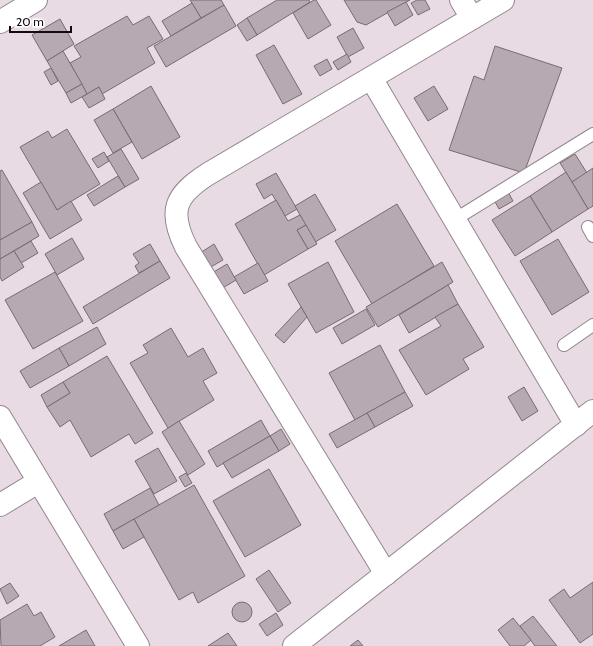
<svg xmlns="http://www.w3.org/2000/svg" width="593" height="646" viewBox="0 0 593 646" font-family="Cabin,sans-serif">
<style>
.building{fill:#b6a9b2;stroke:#786c73}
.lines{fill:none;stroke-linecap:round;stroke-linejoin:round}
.service-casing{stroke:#93868e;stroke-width:14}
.minor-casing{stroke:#93868e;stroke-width:24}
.service{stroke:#fff;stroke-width:12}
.minor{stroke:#fff;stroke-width:22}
</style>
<rect width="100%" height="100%" fill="#e9dbe4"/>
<!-- building -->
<g class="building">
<path d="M 190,0 L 221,0 L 224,5 L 201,18 Z"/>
<path d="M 277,0 L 309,0 L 310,2 L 257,35 L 247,18 Z"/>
<path d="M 314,0 L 316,0 L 331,25 L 308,39 L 293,13 Z"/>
<path d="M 344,0 L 410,0 L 366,25 L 357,22 Z"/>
<path d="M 417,0 L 425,0 L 430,9 L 418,15 L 411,3 Z"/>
<path d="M 406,2 L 413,15 L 395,26 L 387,12 Z"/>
<path d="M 192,3 L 201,18 L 171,36 L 162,21 Z"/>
<path d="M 224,5 L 236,26 L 166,67 L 154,46 Z"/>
<path d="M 127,16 L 133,25 L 149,16 L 163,39 L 147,48 L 155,63 L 102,94 L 99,87 L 87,94 L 70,63 L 81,57 L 74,46 Z"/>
<path d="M 247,18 L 257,35 L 247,41 L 237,25 Z"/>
<path d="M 60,19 L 74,44 L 47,61 L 32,35 Z"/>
<path d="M 353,28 L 364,48 L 348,57 L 337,37 Z"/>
<path d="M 274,45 L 302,94 L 283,104 L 256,55 Z"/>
<path d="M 495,46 L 562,68 L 524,173 L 449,150 L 474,76 L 484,80 Z"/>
<path d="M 63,51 L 82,84 L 66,93 L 47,61 Z"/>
<path d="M 347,54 L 351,62 L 338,70 L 333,62 Z"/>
<path d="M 327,59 L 332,69 L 320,76 L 314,66 Z"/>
<path d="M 51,68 L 58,81 L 51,85 L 44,72 Z"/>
<path d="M 82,84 L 87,94 L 71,103 L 66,93 Z"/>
<path d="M 151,86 L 180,137 L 142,159 L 113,109 Z"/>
<path d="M 434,86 L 448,109 L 428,121 L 414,98 Z"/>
<path d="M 99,87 L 105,99 L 89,108 L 82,97 Z"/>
<path d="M 113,109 L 132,142 L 113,153 L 94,120 Z"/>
<path d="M 67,129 L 100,184 L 57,210 L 20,147 L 48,131 L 52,138 Z"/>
<path d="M 121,149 L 139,179 L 125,187 L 107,157 Z"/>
<path d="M 104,152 L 109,161 L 98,168 L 92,159 Z"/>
<path d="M 575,154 L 587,173 L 572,182 L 560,163 Z"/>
<path d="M 593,168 L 593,206 L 588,209 L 572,182 Z"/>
<path d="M 2,170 L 32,222 L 0,240 L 0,171 Z"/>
<path d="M 566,172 L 588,209 L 552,232 L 530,196 Z"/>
<path d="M 276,173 L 297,209 L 285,216 L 272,194 L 264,199 L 256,184 Z"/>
<path d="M 118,176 L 125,187 L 94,206 L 87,195 Z"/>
<path d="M 41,182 L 57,210 L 71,201 L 82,220 L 50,239 L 23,193 Z"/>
<path d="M 507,190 L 513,201 L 499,209 L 493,198 Z"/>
<path d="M 315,194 L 336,230 L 315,242 L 295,206 Z"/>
<path d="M 530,196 L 552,232 L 515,256 L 492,220 Z"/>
<path d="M 276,200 L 288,221 L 300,215 L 306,225 L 297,230 L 308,249 L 264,275 L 235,224 Z"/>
<path d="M 397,204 L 434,266 L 372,304 L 335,241 Z"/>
<path d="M 32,222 L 39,236 L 0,259 L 0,240 Z"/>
<path d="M 306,225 L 317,244 L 308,249 L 297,230 Z"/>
<path d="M 72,238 L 84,259 L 57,275 L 45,254 Z"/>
<path d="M 558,239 L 589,292 L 552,315 L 520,261 Z"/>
<path d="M 31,241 L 38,253 L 21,263 L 14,251 Z"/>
<path d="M 150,244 L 160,261 L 139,273 L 135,266 L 139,263 L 133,254 Z"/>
<path d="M 214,244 L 223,260 L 209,268 L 200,253 Z"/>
<path d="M 14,251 L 24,267 L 2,281 L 0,277 L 0,259 Z"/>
<path d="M 160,261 L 170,278 L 93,324 L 83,307 Z"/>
<path d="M 328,262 L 354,312 L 316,333 L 288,284 Z"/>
<path d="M 442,262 L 453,282 L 378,327 L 366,307 Z"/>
<path d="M 258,263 L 268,281 L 244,294 L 234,277 Z"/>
<path d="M 227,264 L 236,280 L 221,289 L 212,273 Z"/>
<path d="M 55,272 L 83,321 L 33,349 L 5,300 Z"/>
<path d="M 448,285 L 458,304 L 409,333 L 399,315 Z"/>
<path d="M 458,304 L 484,347 L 463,359 L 469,369 L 426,395 L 399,350 L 441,326 L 435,317 Z"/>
<path d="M 301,307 L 307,317 L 284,343 L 275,335 Z"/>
<path d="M 366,309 L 375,325 L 342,344 L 333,328 Z"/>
<path d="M 97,327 L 106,344 L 69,366 L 59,348 Z"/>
<path d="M 171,328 L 188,357 L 203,348 L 217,373 L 203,381 L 214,400 L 168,428 L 130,363 L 148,353 L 143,345 Z"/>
<path d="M 380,345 L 405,392 L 355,420 L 329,373 Z"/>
<path d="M 59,348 L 69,366 L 30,388 L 20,371 Z"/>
<path d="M 107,356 L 153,433 L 135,444 L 129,434 L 91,457 L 70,420 L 60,427 L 47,407 L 70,393 L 63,382 Z"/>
<path d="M 63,382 L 70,393 L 47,407 L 41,395 Z"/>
<path d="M 524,387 L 538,411 L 522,421 L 508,397 Z"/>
<path d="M 405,392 L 413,406 L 375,427 L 367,413 Z"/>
<path d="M 367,413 L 375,427 L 337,448 L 329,434 Z"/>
<path d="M 261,420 L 270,436 L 217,467 L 208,451 Z"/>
<path d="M 179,421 L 205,464 L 188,475 L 162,432 Z"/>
<path d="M 281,429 L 290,444 L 279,451 L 270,436 Z"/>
<path d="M 270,436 L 279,451 L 232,478 L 223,463 Z"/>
<path d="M 158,448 L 177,481 L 154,494 L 135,461 Z"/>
<path d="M 269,469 L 301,525 L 245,557 L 213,501 Z"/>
<path d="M 186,473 L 192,483 L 185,487 L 179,477 Z"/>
<path d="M 194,485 L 245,576 L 198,603 L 193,592 L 179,600 L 134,519 Z"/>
<path d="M 150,488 L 159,505 L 113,531 L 104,514 Z"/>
<path d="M 134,519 L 144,537 L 123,549 L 113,531 Z"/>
<path d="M 269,570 L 291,603 L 278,612 L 256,579 Z"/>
<path d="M 593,582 L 593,634 L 580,643 L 549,600 L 564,589 L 570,598 Z"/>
<path d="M 10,583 L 19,596 L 7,604 L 0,589 Z"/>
<circle cx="242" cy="612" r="10"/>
<path d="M 27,604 L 34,616 L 41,612 L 55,637 L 40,646 L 1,646 L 0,620 Z"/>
<path d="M 276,613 L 283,625 L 267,636 L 259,624 Z"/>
<path d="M 533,616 L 557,646 L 535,646 L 520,626 Z"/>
<path d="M 513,618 L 531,640 L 524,646 L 510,646 L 498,630 Z"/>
<path d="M 86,630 L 95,646 L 59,646 Z"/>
<path d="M 228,633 L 237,646 L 208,646 Z"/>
<path d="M 358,640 L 363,646 L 350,646 Z"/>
</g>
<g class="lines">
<!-- service casing -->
<g class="service-casing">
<g id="service">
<path d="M 454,220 L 593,134"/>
<path d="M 588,227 L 593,236"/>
<path d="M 564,345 L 593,325"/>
</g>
</g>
<!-- minor casing -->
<g class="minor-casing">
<g id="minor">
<path d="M 461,0 L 472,18"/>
<path d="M 0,22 L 36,0"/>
<path d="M 371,78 L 576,425"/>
<path d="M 0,417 L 138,646"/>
<path d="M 0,505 L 38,482"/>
<path d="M 386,574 L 186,247 C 168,211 175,195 208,174 L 503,0"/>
<path d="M 294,646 L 593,411"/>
</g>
</g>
<!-- service -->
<use href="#service" class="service"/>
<!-- minor -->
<use href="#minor" class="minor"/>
</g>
<!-- scale -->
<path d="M10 26v6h61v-6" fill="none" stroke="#110c0f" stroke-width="2"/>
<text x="16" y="26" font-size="12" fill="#110c0f" stroke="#ffffff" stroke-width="3" paint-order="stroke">20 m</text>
</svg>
